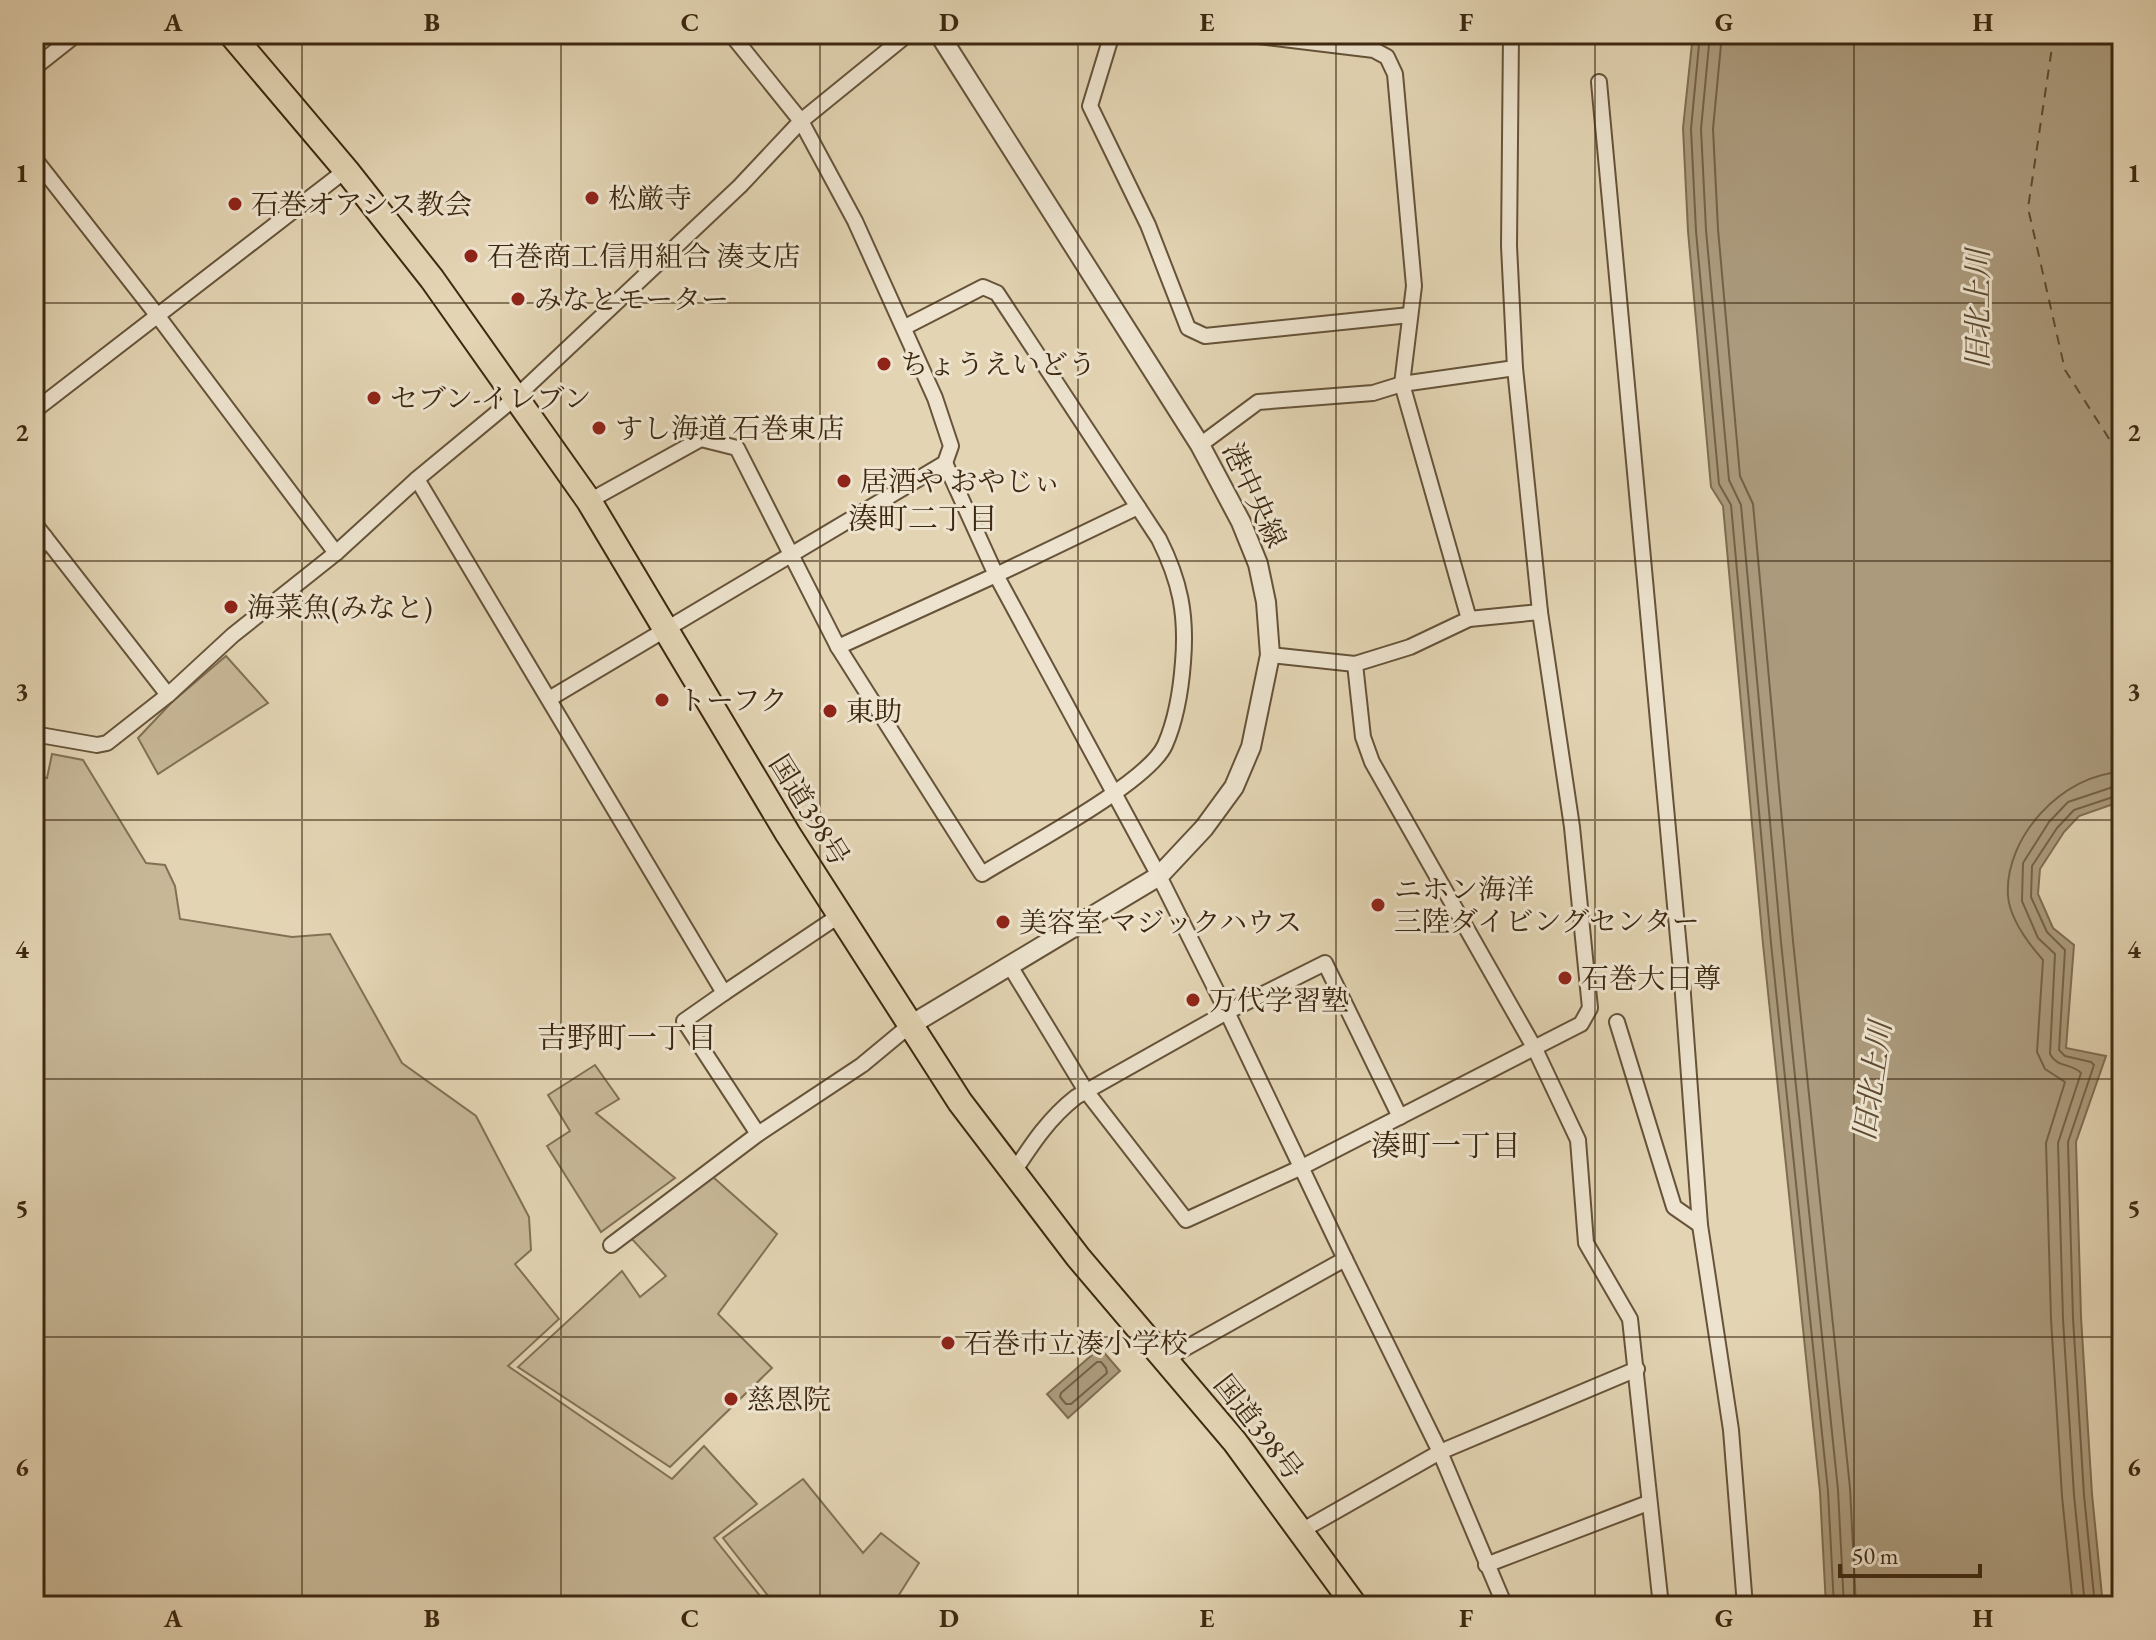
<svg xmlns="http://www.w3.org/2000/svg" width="2156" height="1640" viewBox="0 0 2156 1640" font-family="'EB Garamond','Noto Serif JP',serif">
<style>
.green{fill:#c7b797;stroke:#827054;stroke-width:2}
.water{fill:#ab9a7c;stroke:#7f6c51;stroke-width:2}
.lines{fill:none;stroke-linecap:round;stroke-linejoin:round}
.shore{stroke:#746146;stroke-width:2}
.ferry{stroke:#5e4a30;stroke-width:2;stroke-dasharray:10 8;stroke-linecap:butt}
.minor-casing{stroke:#665339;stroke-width:18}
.tertiary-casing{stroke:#665339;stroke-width:22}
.trunk-casing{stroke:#3d2810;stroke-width:28}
.minor{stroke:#ede3ce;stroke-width:14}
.tertiary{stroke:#ede3ce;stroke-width:18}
.trunk{stroke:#e3d4b3;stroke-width:24}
.grid{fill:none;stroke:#3d2810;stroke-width:2;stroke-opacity:0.55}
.poi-dot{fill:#8f2418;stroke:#ede3ce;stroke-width:3}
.labels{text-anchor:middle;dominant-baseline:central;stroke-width:6;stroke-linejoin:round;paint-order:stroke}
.poi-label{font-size:28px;fill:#3d2810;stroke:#ede3ce;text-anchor:start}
.street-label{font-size:28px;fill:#3d2810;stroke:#ede3ce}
.water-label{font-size:30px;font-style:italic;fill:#5e4a30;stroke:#ede3ce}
.neighbourhood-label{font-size:30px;fill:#3d2810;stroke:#ede3ce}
.neatline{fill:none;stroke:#3d2810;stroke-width:3}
.grid-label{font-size:26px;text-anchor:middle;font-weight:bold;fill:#3d2810}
</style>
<rect width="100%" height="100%" fill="#e3d4b3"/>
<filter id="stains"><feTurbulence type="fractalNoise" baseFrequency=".0025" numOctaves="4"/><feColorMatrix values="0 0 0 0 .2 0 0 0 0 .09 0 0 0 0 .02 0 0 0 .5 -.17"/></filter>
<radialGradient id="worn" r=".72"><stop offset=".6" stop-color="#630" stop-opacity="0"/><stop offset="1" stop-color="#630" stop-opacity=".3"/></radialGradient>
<!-- green -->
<g class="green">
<path d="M 226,656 L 268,703 L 158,774 L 138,738 L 172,702 Z"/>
<path d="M 52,754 L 83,760 L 146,863 L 165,865 L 175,886 L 180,919 L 292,937 L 330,934 L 402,1063 L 476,1116 L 529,1217 L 531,1250 L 515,1264 L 559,1319 L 508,1366 L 672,1479 L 704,1446 L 757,1504 L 714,1538 L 768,1606 L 34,1606 L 34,776 L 47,778 Z"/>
<path d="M 595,1065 L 619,1099 L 596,1113 L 675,1178 L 601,1232 L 547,1146 L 570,1131 L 548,1095 Z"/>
<path d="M 713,1177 L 777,1234 L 718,1314 L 772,1368 L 670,1467 L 518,1367 L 622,1271 L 640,1297 L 666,1276 L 631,1238 Z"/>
<path d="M 803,1479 L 863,1553 L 881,1533 L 919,1563 L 892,1606 L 776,1606 L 723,1538 Z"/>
</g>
<!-- water -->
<g class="water">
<path d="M 1693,34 L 2122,34 L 2122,801 L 2079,816 L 2064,832 L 2040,869 L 2038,894 L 2053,928 L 2074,945 L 2066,1048 L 2106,1056 L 2076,1142 L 2081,1317 L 2092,1494 L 2103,1606 L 1826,1606 L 1820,1492 L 1763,944 L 1723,506 L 1711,487 L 1688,231 L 1683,128 Z"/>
<path d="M 1100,1348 L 1120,1371 L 1068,1418 L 1047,1394 Z"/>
</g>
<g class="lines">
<!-- shore -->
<g class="shore">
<path d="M 1700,34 L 1691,129 L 1696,231 L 1719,484 L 1731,505 L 1771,943 L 1828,1491 L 1834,1606"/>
<path d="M 1710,34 L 1701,129 L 1706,230 L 1729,480 L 1741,505 L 1781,942 L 1838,1490 L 1844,1606"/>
<path d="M 1722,34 L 1713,129 L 1718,229 L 1740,476 L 1753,504 L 1793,941 L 1850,1488 L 1856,1606"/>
<path d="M 1097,1362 L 1101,1362 L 1106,1368 L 1107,1373 L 1071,1404 L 1066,1404 L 1060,1397 L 1061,1393 Z"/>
<path d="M 2073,1606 L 2062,1496 L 2051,1319 L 2046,1143 L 2065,1082 L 2045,1069 L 2037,1052 L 2043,960 C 2028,943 2010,920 2008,896 C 2004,837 2063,774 2122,772"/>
<path d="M 2085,1606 L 2074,1495 L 2063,1319 L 2058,1143 L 2081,1073 C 2072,1063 2057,1068 2050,1054 L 2055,954 L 2038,938 L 2022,901 L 2023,863 L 2049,822 L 2068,802 L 2122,784"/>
<path d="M 2095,1606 L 2084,1495 L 2073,1318 L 2068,1142 L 2094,1065 L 2091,1062 L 2065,1056 L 2059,1050 L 2065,950 L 2047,932 L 2031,897 L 2032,866 L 2057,828 L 2074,810 L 2122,794"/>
</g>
<!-- ferry -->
<path class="ferry" d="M 2054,34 L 2028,208 L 2065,370 L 2122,459"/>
<!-- minor casing -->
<g class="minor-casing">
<g id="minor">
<path d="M 1112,34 L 1090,106 L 1148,225 L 1188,328 L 1205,336 L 1410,315"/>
<path d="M 1242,34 L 1374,50 L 1387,57 L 1395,74 L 1414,286 L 1402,384 L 1469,619 L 1410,647 L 1355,664 L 1270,655"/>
<path d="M 34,68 L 77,34"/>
<path d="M 1599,82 L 1682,981 L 1700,1225 L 1731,1430 L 1745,1606"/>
<path d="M 34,158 L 157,315 L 336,553"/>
<path d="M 34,411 L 346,170"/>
<path d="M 1200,445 L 1258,402 L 1373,393 L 1402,384 L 1515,368"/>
<path d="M 945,463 L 996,575 L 1159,876 L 1227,1012 L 1345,1259 L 1440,1452 L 1505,1606"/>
<path d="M 417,479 L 724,993 L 684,1021 L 758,1134"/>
<path d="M 589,501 L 701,439 L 737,448 L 838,647 L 982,874 C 1022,849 1148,783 1165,745 C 1176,720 1181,689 1183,662 C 1187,614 1180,581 1159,539 L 997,293 L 983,287 L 905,327"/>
<path d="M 34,523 L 168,695"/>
<path d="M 34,557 L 45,537"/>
<path d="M 1469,619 L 1540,612"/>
<path d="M 838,647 L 996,575 L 1138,507"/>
<path d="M 1355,664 L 1363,737 L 1372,762 L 1535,1049 L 1578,1140 L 1586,1243 L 1630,1319 L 1661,1606"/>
<path d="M 549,699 L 945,463 L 951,446 L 935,398 L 855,221 L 801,121 L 731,34"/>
<path d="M 34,734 L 97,745 L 107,743 L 168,695 L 233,635 L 336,553 L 417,479 L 516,397 L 740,186 L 801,121 L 908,34"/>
<path d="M 1010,966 L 1086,1091 L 1186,1220 L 1302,1167 L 1581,1024 L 1590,1008 L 1572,827 L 1540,612 L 1515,368 L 1509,246 L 1511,34"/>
<path d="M 724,993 L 840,915"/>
<path d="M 1617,1022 L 1674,1207 L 1700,1225"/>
<path d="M 1013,1173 C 1032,1144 1049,1118 1076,1097 L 1227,1012 L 1325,963 L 1400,1117"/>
<path d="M 611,1245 L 758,1134 L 862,1065 L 909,1026"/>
<path d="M 1166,1359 L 1345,1259"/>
<path d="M 1301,1531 L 1440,1452 L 1637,1369"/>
<path d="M 1486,1565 L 1648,1503"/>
</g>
</g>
<!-- tertiary casing -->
<g class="tertiary-casing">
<path id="tertiary" d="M 909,1026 L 1159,876 L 1204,828 L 1234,787 L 1251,747 L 1270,655 L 1266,602 L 1258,564 L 1241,522 L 1200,445 L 939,34"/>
</g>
<!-- trunk casing -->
<g class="trunk-casing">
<path id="trunk" d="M 231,34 L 346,170 L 432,279 L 589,501 L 788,834 L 960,1102 L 1078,1257 L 1235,1442 L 1355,1606"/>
</g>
<!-- minor -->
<use href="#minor" class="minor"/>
<!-- tertiary -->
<use href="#tertiary" class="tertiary"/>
<!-- trunk -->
<use href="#trunk" class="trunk"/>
</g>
<!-- grid -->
<path class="grid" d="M 302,34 L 302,1606M 561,34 L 561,1606M 820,34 L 820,1606M 1078,34 L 1078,1606M 1336,34 L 1336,1606M 1595,34 L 1595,1606M 1854,34 L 1854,1606M 34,303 L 2122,303M 34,561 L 2122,561M 34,820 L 2122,820M 34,1079 L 2122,1079M 34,1337 L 2122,1337"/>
<!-- markers -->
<g class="poi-dot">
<circle cx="592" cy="198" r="8"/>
<circle cx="235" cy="204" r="8"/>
<circle cx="471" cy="256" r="8"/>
<circle cx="518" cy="299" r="8"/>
<circle cx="884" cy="364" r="8"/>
<circle cx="374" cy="398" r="8"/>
<circle cx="599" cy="428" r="8"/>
<circle cx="844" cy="481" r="8"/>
<circle cx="231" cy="607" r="8"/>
<circle cx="662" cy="700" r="8"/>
<circle cx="830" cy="711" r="8"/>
<circle cx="1378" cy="905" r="8"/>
<circle cx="1003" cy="922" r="8"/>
<circle cx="1565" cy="978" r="8"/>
<circle cx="1193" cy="1000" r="8"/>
<circle cx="948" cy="1343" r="8"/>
<circle cx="731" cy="1399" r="8"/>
</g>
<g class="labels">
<!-- poi labels -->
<g class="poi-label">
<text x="608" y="198">松厳寺</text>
<text x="251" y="204">石巻オアシス教会</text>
<text x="487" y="256">石巻商工信用組合 湊支店</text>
<text x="534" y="299">みなとモーター</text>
<text x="900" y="364">ちょうえいどう</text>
<text x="390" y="398">セブン-イレブン</text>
<text x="615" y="428">すし海道 石巻東店</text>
<text x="860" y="481">居酒や おやじぃ</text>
<text x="247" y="607">海菜魚(みなと)</text>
<text x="678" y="700">トーフク</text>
<text x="846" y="711">東助</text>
<text x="1394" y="889">ニホン海洋<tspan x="1394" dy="32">三陸ダイビングセンター</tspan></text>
<text x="1019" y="922">美容室 マジックハウス</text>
<text x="1581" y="978">石巻大日尊</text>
<text x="1209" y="1000">万代学習塾</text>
<text x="964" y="1343">石巻市立湊小学校</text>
<text x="747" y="1399">慈恩院</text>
</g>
<!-- street labels -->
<g class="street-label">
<text transform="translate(1255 495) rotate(65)">港中央線</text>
<text transform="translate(810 810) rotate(58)">国道398号</text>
<text transform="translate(1259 1427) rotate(52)">国道398号</text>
</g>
<!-- water labels -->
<g class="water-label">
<text transform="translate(1977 309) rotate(-90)">旧北上川</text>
<text transform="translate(1872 1081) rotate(-82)">旧北上川</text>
</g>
<!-- neighbourhood labels -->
<g class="neighbourhood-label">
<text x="923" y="518">湊町二丁目</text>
<text x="627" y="1037">吉野町一丁目</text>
<text x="1446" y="1145">湊町一丁目</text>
</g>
</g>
<!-- margin -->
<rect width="2156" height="1640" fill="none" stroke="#e3d4b3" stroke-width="88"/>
<!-- scale -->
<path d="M1840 1564v12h140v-12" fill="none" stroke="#3d2810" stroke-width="4"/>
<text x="1852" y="1564" font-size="24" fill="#3d2810" stroke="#ede3ce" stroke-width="6" paint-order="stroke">50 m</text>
<rect x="44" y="44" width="2068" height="1552" class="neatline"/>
<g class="grid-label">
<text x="173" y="31">A</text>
<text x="432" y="31">B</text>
<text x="690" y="31">C</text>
<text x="949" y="31">D</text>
<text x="1207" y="31">E</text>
<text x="1466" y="31">F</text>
<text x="1724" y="31">G</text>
<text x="1983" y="31">H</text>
<text x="22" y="182">1</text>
<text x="2134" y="182">1</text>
<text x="22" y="441">2</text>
<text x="2134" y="441">2</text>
<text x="22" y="700">3</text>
<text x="2134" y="700">3</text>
<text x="22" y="958">4</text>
<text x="2134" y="958">4</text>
<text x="22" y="1217">5</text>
<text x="2134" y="1217">5</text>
<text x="22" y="1476">6</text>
<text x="2134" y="1476">6</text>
<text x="173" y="1627">A</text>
<text x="432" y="1627">B</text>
<text x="690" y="1627">C</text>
<text x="949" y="1627">D</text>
<text x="1207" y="1627">E</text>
<text x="1466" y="1627">F</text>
<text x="1724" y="1627">G</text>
<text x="1983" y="1627">H</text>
</g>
<rect width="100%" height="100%" filter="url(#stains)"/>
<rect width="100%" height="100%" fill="url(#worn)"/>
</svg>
